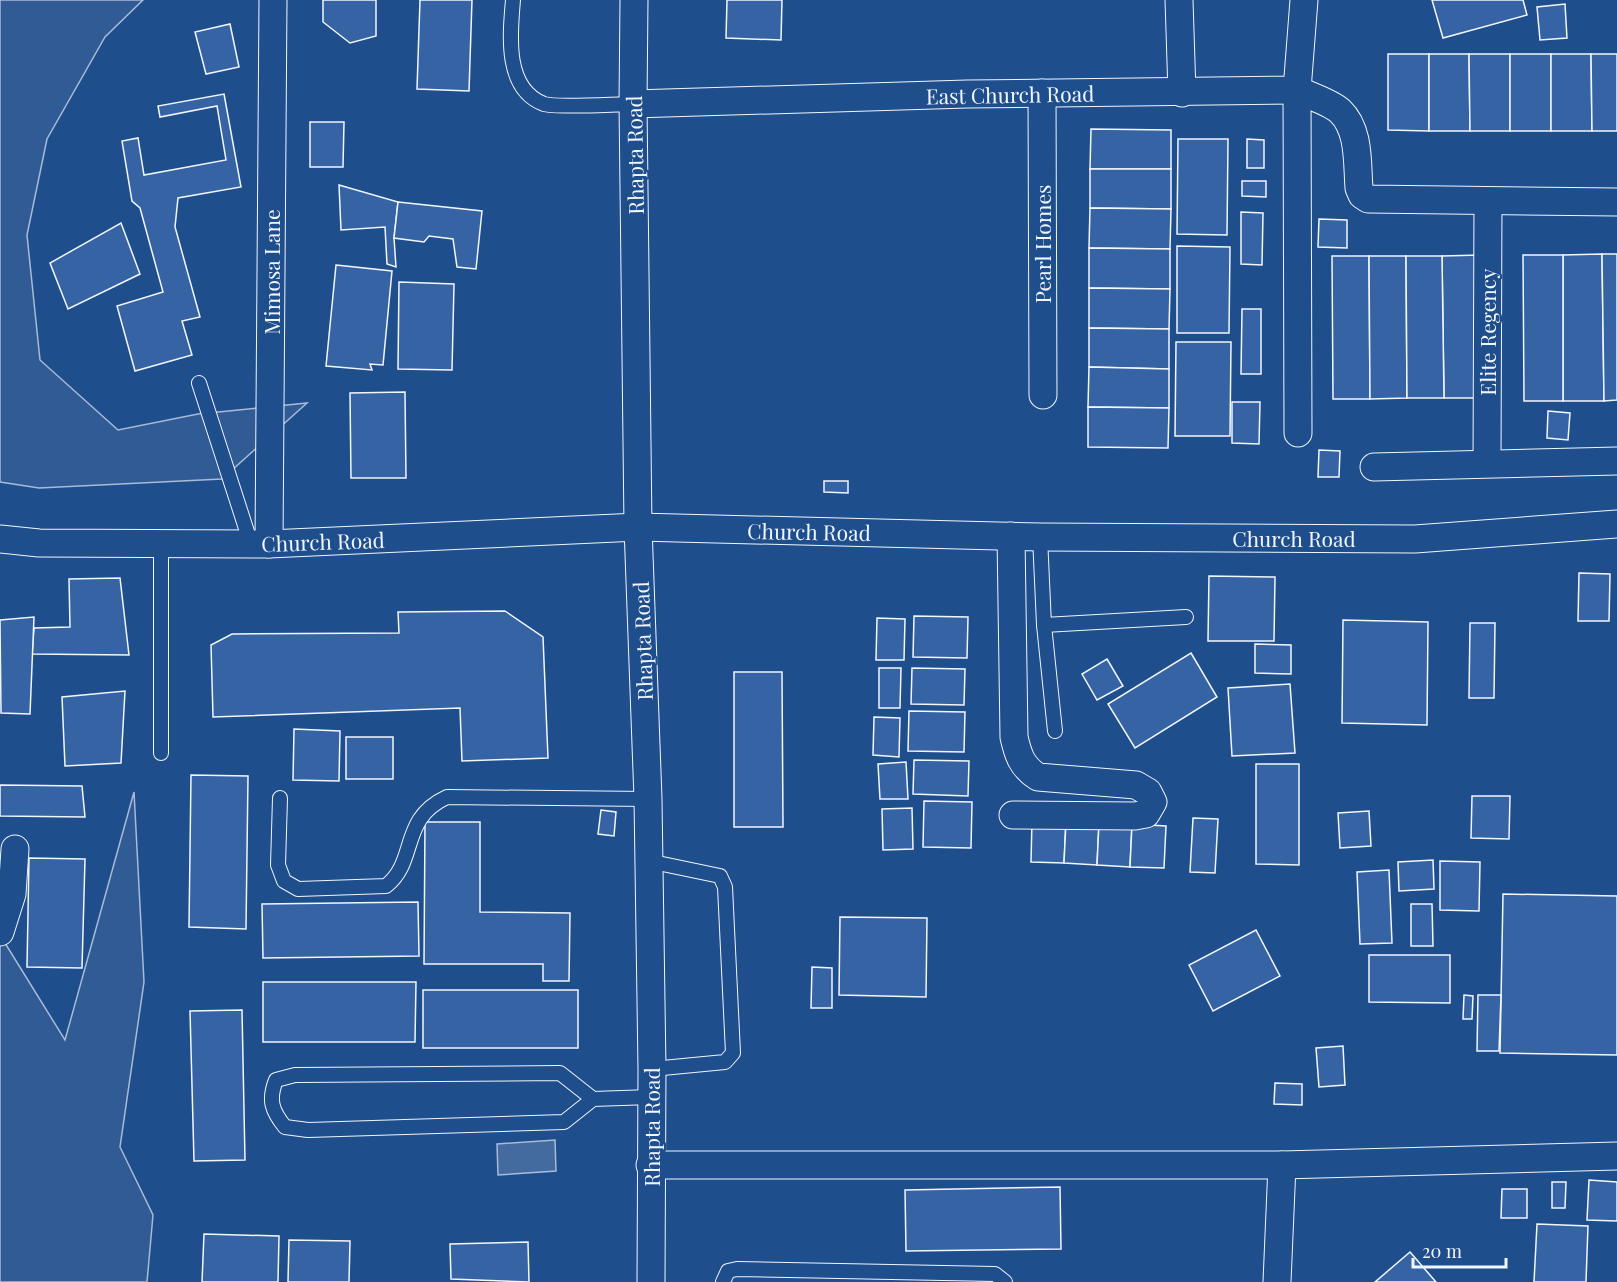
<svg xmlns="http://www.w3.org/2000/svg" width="1617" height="1282" viewBox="0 0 1617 1282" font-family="'Playfair Display',serif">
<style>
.built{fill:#305b95;stroke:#a8bbd7;stroke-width:1.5}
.water{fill:#446ba0;stroke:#a8bbd7;stroke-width:1.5}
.building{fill:#3563a3;stroke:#f2f6ff;stroke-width:1.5}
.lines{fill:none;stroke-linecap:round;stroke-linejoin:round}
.lane-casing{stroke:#f2f6ff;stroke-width:16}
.street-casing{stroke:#f2f6ff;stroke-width:29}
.lane{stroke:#1f4e8c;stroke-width:14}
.street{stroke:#1f4e8c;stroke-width:27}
.labels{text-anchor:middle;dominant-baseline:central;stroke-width:4.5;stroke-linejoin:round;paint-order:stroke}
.street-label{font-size:21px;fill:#f2f6ff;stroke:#1f4e8c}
</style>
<rect width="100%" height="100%" fill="#1f4e8c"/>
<!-- built -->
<g class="built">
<path d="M 0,0 L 143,0 L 105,37 L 47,139 L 27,235 L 40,360 L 118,430 L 198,414 L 307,403 L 222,479 L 39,488 L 0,482 Z"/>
<path d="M 134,792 L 144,982 L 120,1147 L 153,1215 L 147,1282 L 0,1282 L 0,935 L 65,1040 Z"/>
</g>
<!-- water -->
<path class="water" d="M 555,1140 L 556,1171 L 498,1175 L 497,1144 Z"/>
<!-- building -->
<g class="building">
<path d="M 323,0 L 376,0 L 376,36 L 350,43 L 323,22 Z"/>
<path d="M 420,0 L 472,0 L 469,91 L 417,89 Z"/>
<path d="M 727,0 L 782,0 L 781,40 L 726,38 Z"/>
<path d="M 1432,0 L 1523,0 L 1527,15 L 1443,38 Z"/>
<path d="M 1565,4 L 1567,38 L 1540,40 L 1537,7 Z"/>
<path d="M 230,24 L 239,67 L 206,74 L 195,32 Z"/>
<path d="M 1388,54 L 1429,54 L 1429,131 L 1388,130 Z"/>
<path d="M 1429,54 L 1469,54 L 1470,131 L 1429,131 Z"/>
<path d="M 1469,54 L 1510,54 L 1510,131 L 1470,131 Z"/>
<rect x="1510" y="54" width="41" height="77"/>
<path d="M 1551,54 L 1591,54 L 1592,131 L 1551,131 Z"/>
<path d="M 1591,54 L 1617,54 L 1617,131 L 1592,131 Z"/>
<path d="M 224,94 L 241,187 L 178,198 L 175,227 L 200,317 L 182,321 L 192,355 L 135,371 L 117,306 L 163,292 L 140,208 L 132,201 L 122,141 L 138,138 L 144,175 L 226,160 L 217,106 L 160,117 L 158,106 Z"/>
<path d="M 310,122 L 344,122 L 343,167 L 310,167 Z"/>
<path d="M 1091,129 L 1171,130 L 1171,169 L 1090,169 Z"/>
<path d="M 1178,139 L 1228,139 L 1227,235 L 1177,234 Z"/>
<path d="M 1247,139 L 1264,140 L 1264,168 L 1247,168 Z"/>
<path d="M 1090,169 L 1171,169 L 1171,209 L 1090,208 Z"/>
<path d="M 1242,181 L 1266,181 L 1266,197 L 1242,196 Z"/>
<path d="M 339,185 L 398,202 L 394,238 L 396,267 L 387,264 L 385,227 L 341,230 Z"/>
<path d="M 398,202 L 482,211 L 476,269 L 457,267 L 453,239 L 429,236 L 424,242 L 394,238 Z"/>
<path d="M 1090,208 L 1171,209 L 1170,249 L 1089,248 Z"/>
<path d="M 1241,212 L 1263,213 L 1262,265 L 1241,264 Z"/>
<path d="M 1319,219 L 1347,220 L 1347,248 L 1318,247 Z"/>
<path d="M 121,223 L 140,274 L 68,309 L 50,263 Z"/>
<path d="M 1177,246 L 1230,247 L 1229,333 L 1177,333 Z"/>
<path d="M 1089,248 L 1170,249 L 1170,289 L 1089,288 Z"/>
<path d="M 1602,254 L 1604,401 L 1563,401 L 1563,255 Z"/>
<path d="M 1602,254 L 1617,254 L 1617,400 L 1604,401 Z"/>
<path d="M 1480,255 L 1480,398 L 1444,398 L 1442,256 Z"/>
<path d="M 1523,255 L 1563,255 L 1563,401 L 1524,401 Z"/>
<path d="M 1332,256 L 1369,256 L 1370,399 L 1333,399 Z"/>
<path d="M 1369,256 L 1406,256 L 1407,398 L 1370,399 Z"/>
<path d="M 1406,256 L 1442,256 L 1444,398 L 1407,398 Z"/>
<path d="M 336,265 L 392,271 L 383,365 L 370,364 L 372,370 L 326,366 Z"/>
<path d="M 399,282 L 454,284 L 452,370 L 398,369 Z"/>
<path d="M 1089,288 L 1170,289 L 1169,329 L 1089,328 Z"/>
<path d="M 1242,309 L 1261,309 L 1261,374 L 1241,374 Z"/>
<path d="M 1089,328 L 1169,329 L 1169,369 L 1089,367 Z"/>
<path d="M 1176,342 L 1231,342 L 1230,436 L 1175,436 Z"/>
<path d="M 1089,367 L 1169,369 L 1169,408 L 1088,407 Z"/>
<path d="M 405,392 L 406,478 L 351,478 L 350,393 Z"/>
<path d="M 1232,402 L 1260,402 L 1259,444 L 1232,443 Z"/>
<path d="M 1088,407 L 1169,408 L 1168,448 L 1088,447 Z"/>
<path d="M 1548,411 L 1570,413 L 1568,440 L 1547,438 Z"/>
<path d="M 1319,450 L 1340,451 L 1339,477 L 1318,477 Z"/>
<path d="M 824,481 L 848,481 L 848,493 L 824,492 Z"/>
<path d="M 1579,573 L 1610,574 L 1609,621 L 1578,621 Z"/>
<path d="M 1209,576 L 1275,577 L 1274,641 L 1208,641 Z"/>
<path d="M 120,578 L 129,655 L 32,654 L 34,628 L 70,627 L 69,579 Z"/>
<path d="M 505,611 L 543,637 L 548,758 L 462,761 L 460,708 L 213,717 L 211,645 L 232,634 L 399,633 L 398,612 Z"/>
<path d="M 914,616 L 968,617 L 967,658 L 913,657 Z"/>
<path d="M 34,617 L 30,714 L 1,713 L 0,620 Z"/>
<path d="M 877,618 L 905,619 L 904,660 L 876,660 Z"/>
<path d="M 1343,620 L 1428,622 L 1427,725 L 1342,723 Z"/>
<path d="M 1470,623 L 1495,623 L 1494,698 L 1469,698 Z"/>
<path d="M 1255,644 L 1291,645 L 1291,674 L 1255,673 Z"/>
<path d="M 1191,653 L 1217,697 L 1135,748 L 1108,704 Z"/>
<path d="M 1107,659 L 1123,686 L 1097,700 L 1082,674 Z"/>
<path d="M 879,668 L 901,668 L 900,708 L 879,708 Z"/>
<path d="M 912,668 L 965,669 L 964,705 L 911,704 Z"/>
<path d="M 734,672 L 782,672 L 783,827 L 734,827 Z"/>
<path d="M 1290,684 L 1295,753 L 1232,756 L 1228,688 Z"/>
<path d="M 125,691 L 121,763 L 65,766 L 62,697 Z"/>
<path d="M 909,711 L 965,712 L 964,752 L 908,751 Z"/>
<path d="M 874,717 L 900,718 L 899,757 L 873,755 Z"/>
<path d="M 294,729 L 340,731 L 339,781 L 293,780 Z"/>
<rect x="346" y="737" width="47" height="42"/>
<path d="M 914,760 L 969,761 L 968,796 L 913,794 Z"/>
<path d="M 906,762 L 908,799 L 880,799 L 878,764 Z"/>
<path d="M 1256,764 L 1299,764 L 1299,865 L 1256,864 Z"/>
<path d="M 191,775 L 248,776 L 246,929 L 189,927 Z"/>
<path d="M 0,785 L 82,786 L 85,817 L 0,816 Z"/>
<path d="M 1472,796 L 1510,796 L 1509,839 L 1471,838 Z"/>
<path d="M 924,801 L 972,802 L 971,848 L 923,847 Z"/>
<path d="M 912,808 L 913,849 L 883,850 L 882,809 Z"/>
<path d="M 601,810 L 616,812 L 614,836 L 598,834 Z"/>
<path d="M 1369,811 L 1371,846 L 1340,848 L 1338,813 Z"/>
<path d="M 1193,818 L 1218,819 L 1215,873 L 1190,872 Z"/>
<path d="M 1032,820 L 1066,821 L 1064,863 L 1031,862 Z"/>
<path d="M 1066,821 L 1099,823 L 1097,865 L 1064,863 Z"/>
<path d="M 425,822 L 480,822 L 480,912 L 570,913 L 569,981 L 543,981 L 543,964 L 424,964 Z"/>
<path d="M 1099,823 L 1132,824 L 1130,867 L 1097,865 Z"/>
<path d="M 1132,824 L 1166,826 L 1164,868 L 1130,867 Z"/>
<path d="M 29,858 L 85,859 L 82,968 L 27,967 Z"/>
<path d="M 1433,860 L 1434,889 L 1399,891 L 1398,862 Z"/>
<path d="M 1440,861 L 1480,862 L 1479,911 L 1440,910 Z"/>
<path d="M 1389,870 L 1392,943 L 1360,944 L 1357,872 Z"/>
<path d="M 1503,894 L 1617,896 L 1617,1055 L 1500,1053 Z"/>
<path d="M 418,902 L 419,956 L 263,958 L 262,904 Z"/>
<path d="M 1411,904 L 1432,904 L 1433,946 L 1411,946 Z"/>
<path d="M 840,917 L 927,918 L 926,997 L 839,995 Z"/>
<path d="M 1256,930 L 1280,976 L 1213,1011 L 1189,965 Z"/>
<path d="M 1369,955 L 1450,955 L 1450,1003 L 1369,1002 Z"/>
<path d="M 812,967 L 832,968 L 832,1008 L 811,1008 Z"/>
<path d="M 263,982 L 416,982 L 415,1042 L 263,1042 Z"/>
<rect x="423" y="990" width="155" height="58"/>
<path d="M 1464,995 L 1473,996 L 1472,1019 L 1463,1019 Z"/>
<path d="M 1478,995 L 1501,995 L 1499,1051 L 1477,1051 Z"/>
<path d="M 242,1010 L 245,1160 L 194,1161 L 190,1011 Z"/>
<path d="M 1343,1046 L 1345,1085 L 1319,1087 L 1316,1048 Z"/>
<path d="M 1275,1083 L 1302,1084 L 1302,1105 L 1274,1104 Z"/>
<path d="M 1589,1180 L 1617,1182 L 1617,1221 L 1587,1220 Z"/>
<path d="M 1552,1182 L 1566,1182 L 1565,1208 L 1552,1208 Z"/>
<path d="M 1060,1187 L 1061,1249 L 906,1251 L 905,1190 Z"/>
<path d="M 1502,1189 L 1527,1189 L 1527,1218 L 1501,1218 Z"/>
<path d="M 1537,1224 L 1588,1226 L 1586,1282 L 1534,1282 Z"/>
<path d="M 204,1234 L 279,1236 L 278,1282 L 202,1282 Z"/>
<path d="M 289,1240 L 350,1241 L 349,1282 L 288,1282 Z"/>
<path d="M 528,1242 L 529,1282 L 451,1279 L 450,1244 Z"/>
<path d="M 1410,1252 L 1436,1282 L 1375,1282 Z"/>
</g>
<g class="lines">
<!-- lane casing -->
<g class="lane-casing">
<g id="lane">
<path d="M 513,0 C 510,34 504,89 544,104 C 556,108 616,104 633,104"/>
<path d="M 199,383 L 251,544"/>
<path d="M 1040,537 L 1044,625 L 1186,617"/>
<path d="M 1044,625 L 1055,731"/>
<path d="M 161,753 L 161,544"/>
<path d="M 280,798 L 278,865 L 284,881 L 298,889 L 386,886 C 418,861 399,819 447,797 L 648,799"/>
<path d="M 648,861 L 720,876 L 725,887 L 733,1053 L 725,1062 L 652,1069"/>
<path d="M 593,1099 L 560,1073 L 295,1075 L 276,1080 C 268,1100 272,1111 285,1127 L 308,1130 L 564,1122 L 593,1099 L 651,1097"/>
<path d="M 723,1282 L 728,1271 L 737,1269 L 995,1274 L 1005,1282"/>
</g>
</g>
<!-- street casing -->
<g class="street-casing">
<g id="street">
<path d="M 634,0 L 633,104 L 638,527 L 648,799 L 652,1069 L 651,1282"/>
<path d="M 1179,0 L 1182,93"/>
<path d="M 1042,93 L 1043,395"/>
<path d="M 633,104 L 967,94 L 1297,90 L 1304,0"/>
<path d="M 1298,433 L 1297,90 C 1310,96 1330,102 1340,111 C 1360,130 1357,163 1359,188 L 1362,195 L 1368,199 L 1617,202"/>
<path d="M 1487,463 L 1488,201"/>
<path d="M 1374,467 L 1617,461"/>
<path d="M 1011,536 L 1014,737 C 1018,755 1022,767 1038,777 L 1136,785 L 1148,792 L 1153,802 L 1146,814 L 1135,816 L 1013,815"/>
<path d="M 0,539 L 39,543 L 269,544 L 638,527 L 1040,537 L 1415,539 L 1617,524"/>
<path d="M 269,544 L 273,0"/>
<path d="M 0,932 L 12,894 L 15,849"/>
<path d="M 650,1165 L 1282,1165 L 1617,1156"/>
<path d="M 1277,1282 L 1282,1165"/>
</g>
</g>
<!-- lane -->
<use href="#lane" class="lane"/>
<!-- street -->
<use href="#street" class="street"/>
</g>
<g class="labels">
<!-- street labels -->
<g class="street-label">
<text transform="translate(1010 94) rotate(-1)">East Church Road</text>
<text transform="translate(634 155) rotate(-91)">Rhapta Road</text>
<text transform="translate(1042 244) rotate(-90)">Pearl Homes</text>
<text transform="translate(271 272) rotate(-90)">Mimosa Lane</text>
<text transform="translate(1487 332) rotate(-90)">Elite Regency</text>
<text transform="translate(809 531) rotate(1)">Church Road</text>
<text x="1294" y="538">Church Road</text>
<text transform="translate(323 541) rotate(-2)">Church Road</text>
<text transform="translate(642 641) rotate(-92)">Rhapta Road</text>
<text transform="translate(651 1127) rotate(-90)">Rhapta Road</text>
</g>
</g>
<!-- scale -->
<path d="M1413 1258v9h93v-9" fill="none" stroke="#f2f6ff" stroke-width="3"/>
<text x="1422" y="1258" font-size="18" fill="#f2f6ff" stroke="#1f4e8c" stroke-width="4.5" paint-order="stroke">20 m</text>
</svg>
